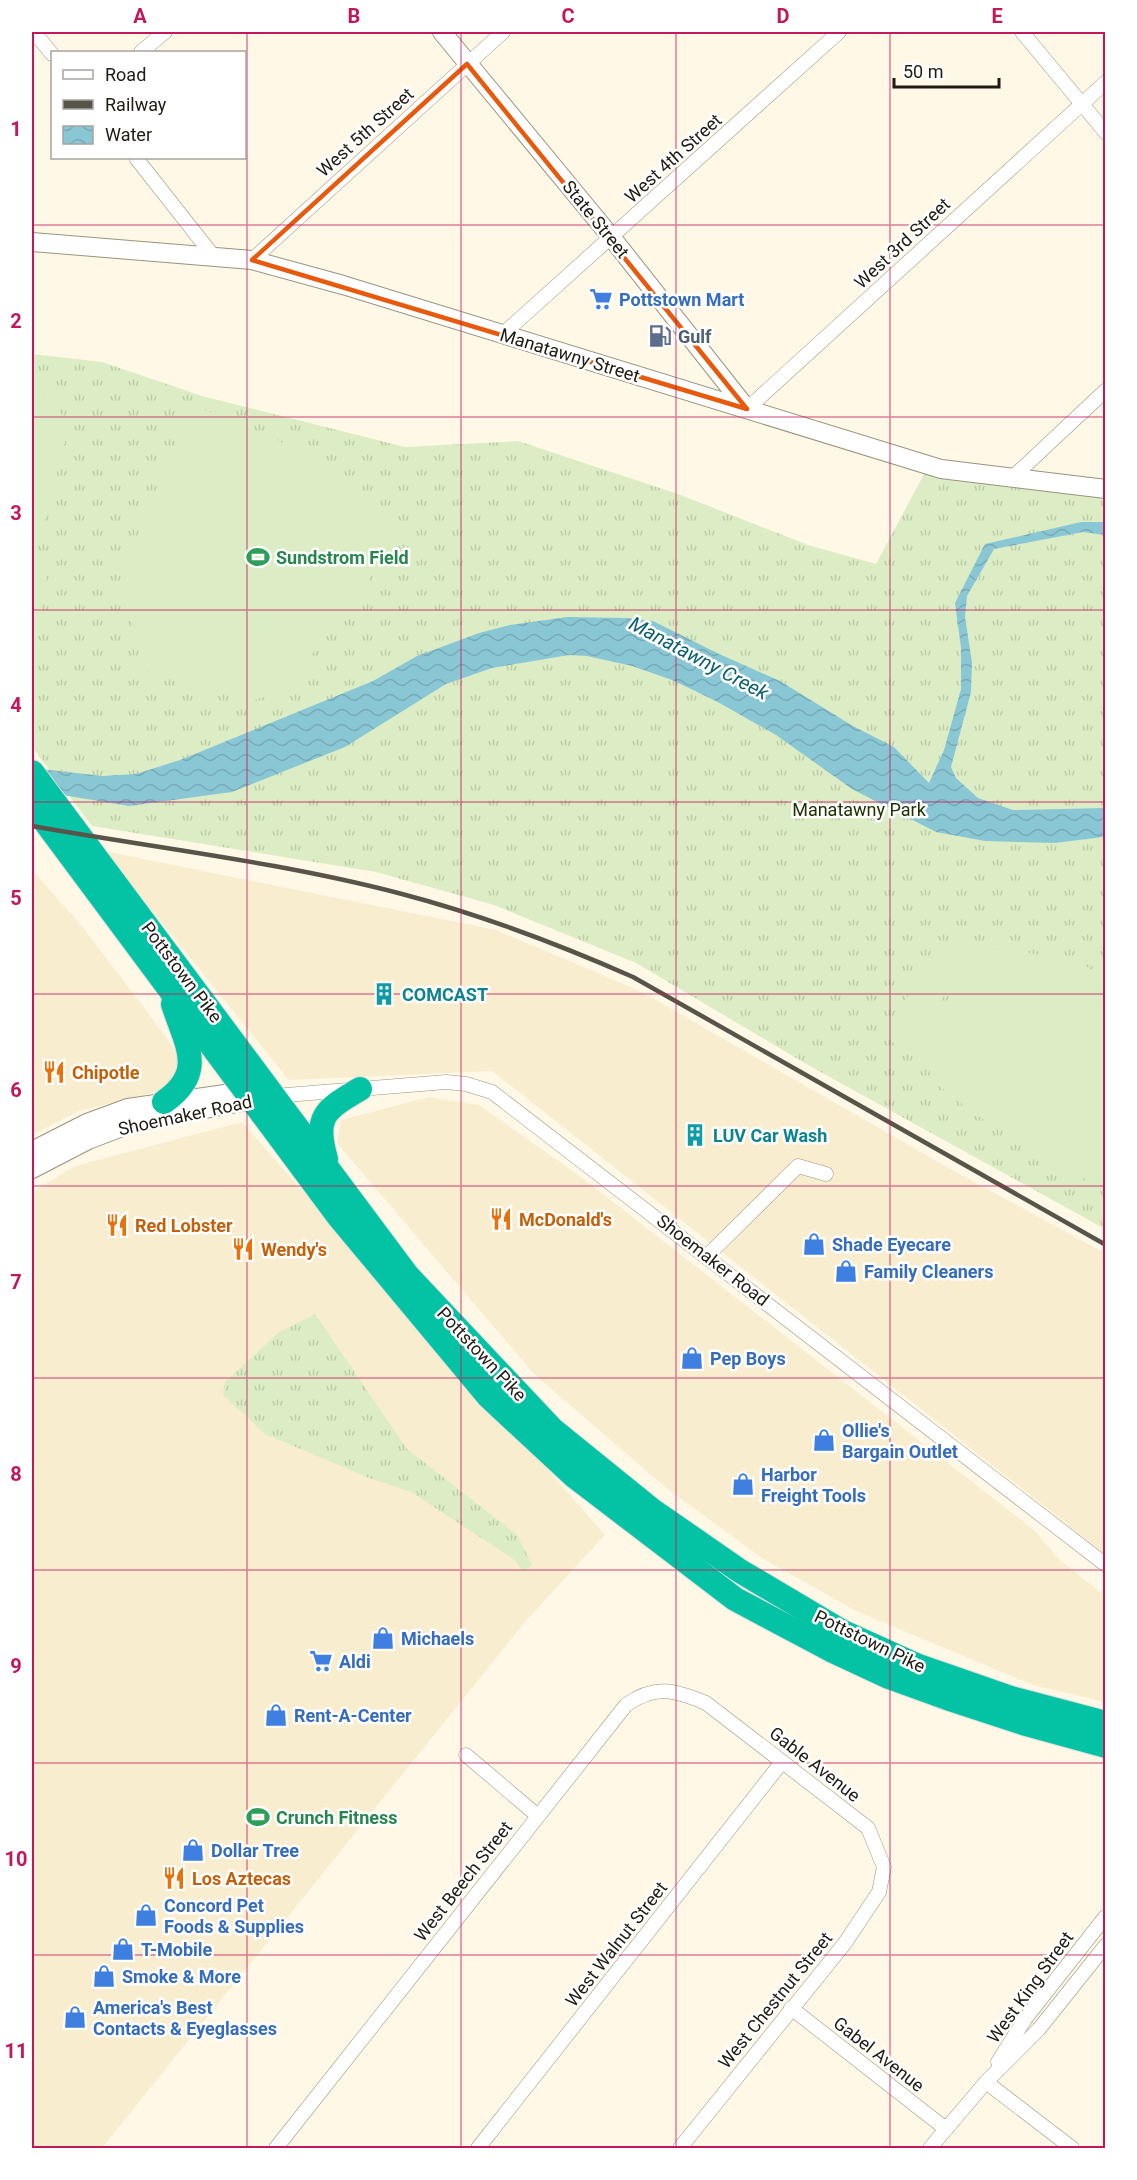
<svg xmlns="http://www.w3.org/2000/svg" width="1137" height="2180" viewBox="0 0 1137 2180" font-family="Roboto,sans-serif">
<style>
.built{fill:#f8edcf}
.grass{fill:url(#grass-tufts)}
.garden{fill:#dcedc5}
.water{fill:url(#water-waves)}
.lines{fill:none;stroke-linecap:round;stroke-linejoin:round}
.street-casing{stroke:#9a937e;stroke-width:15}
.secondary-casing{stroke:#9a937e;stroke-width:20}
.highway-casing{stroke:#e0dfde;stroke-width:26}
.street{stroke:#fff;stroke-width:14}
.secondary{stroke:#fff;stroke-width:18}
.highway{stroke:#03c3a4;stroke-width:24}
.rail{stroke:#585449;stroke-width:4.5}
.marked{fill:none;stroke:#e8590c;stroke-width:4.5;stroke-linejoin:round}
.grid{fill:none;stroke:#c2185b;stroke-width:1.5;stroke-opacity:0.55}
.labels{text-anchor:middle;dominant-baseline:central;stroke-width:5;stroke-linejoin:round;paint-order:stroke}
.street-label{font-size:18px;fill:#1e1b13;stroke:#fff}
.shop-label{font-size:18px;font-weight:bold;fill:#366cbe;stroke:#fff;text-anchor:start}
.service-label{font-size:18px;font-weight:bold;fill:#4e5e75;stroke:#fff;text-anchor:start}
.leisure-label{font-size:18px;font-weight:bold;fill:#27864d;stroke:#fff;text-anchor:start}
.park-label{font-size:18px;fill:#213100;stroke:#fff}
.culture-label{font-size:18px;font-weight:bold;fill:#0d838f;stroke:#fff;text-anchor:start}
.food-label{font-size:18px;font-weight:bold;fill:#c56008;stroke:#fff;text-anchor:start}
.water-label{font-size:20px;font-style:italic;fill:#09606f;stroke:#fff}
.neatline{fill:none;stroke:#c2185b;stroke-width:2}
.grid-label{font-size:20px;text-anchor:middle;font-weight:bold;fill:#c2185b}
</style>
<defs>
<pattern id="grass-tufts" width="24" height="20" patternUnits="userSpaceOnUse" patternTransform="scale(1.5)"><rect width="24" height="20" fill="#dcedc5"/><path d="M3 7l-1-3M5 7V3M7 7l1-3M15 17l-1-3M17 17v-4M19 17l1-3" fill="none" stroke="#bccba8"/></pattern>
<pattern id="water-waves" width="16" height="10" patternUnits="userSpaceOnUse" patternTransform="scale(1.5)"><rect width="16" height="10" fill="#8ac7d5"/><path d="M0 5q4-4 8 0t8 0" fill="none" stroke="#77aab6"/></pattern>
</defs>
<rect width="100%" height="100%" fill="#fff8e6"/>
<!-- built -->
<g class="built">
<path d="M 104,851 L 496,930 L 640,991 L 954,1171 L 1105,1253 L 1105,1554 L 492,1071 L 289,1080 Z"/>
<path d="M 32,870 L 80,924 L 139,1001 L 176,1051 L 180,1070 L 163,1090 L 79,1111 L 32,1135 Z"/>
<path d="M 429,1097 L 479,1105 L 585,1180 L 1034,1530 L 1060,1560 L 1105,1596 L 1105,1702 L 1033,1685 L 856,1611 L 762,1558 L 665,1487 L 534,1374 L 337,1143 L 341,1120 Z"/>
<path d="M 242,1122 L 605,1535 L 524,1623 L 102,2148 L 32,2148 L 32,1192 L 75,1166 Z"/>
</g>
<!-- grass -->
<g class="grass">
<path d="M 32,354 L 102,362 L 202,396 L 405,447 L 518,441 L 678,494 L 808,545 L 876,564 L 924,474 L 1105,496 L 1105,1229 L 808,1065 L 636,963 L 494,905 L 376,872 L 92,826 L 32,747 Z"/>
<path d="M 315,1314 L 407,1449 L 517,1535 L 532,1565 L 523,1572 L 515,1560 L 411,1492 L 369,1478 L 265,1434 L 223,1395 L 225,1382 L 278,1333 Z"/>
</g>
<!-- garden -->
<g class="garden">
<path d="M 32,393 L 51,396 L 69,427 L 36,551 L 51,553 L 40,617 L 32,624 Z"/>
<path d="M 198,407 L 277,440 L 394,513 L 400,538 L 284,691 L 251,701 L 144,669 L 121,577 L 187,416 L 192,419 Z"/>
<path d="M 958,947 L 1024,952 L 1078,962 L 1105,977 L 1105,1191 L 981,1118 L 930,1079 L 930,1063 L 912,1049 L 955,990 L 922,966 L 928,956 Z"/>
<path d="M 924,974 L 947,992 L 904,1050 L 880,1033 Z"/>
</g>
<!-- water -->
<path class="water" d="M 1081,522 L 1105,522 L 1105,535 L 1083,532 L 994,549 L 967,596 L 965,617 L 972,663 L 971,692 L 951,767 L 956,778 L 978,798 L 1013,810 L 1105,808 L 1105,836 L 1103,837 L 1055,843 L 985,841 L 936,832 L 852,789 L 776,735 L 716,701 L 672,680 L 632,666 L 587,656 L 569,655 L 492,668 L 446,684 L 345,747 L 232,792 L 129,806 L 32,790 L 32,768 L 103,776 L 136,774 L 180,760 L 373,681 L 417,656 L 479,633 L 510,625 L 567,617 L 628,618 L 653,621 L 717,653 L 780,681 L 853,726 L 894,747 L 929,783 L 944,750 L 961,689 L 961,648 L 955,603 L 985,544 Z"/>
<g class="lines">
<!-- street casing -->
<g class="street-casing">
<g id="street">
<path d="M 34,32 L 52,54"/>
<path d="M 1022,32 L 1106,133"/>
<path d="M 141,52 L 165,32"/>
<path d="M 136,158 L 214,257"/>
<path d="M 252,260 L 503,32"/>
<path d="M 503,334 L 839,32"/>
<path d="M 747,409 L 1106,82"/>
<path d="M 1012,478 L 1106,390"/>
<path d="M 274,1096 L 446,1082 L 466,1084 L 492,1092 L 1106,1565"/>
<path d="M 707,1256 L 798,1166 L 826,1174"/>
<path d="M 466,1755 L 538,1816"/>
<path d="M 791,2008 L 946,2129"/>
<path d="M 998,2062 L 1025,2019 L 1106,1916"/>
<path d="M 986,2082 L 1072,2148"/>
<path d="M 276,2148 L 626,1705 C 655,1684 675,1690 706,1703 L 868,1828 L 884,1867 L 879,1892 L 845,1943 L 680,2148"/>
<path d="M 478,2148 L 782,1762"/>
<path d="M 930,2148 L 986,2082 L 1039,2029 L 1106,1945"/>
</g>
</g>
<!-- secondary casing -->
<g class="secondary-casing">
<g id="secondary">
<path d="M 442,32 L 612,238 L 747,409"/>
<path d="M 32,242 L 252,260 L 343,285 L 941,469 L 1106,489"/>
<path d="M 32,1151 L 87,1123 L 128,1108 L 225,1094"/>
<path d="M 32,1169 L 88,1140 L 133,1123 L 261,1098"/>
</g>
</g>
<!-- highway casing -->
<g class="highway-casing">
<g id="highway">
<path d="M 32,772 L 407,1275 L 552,1429 L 652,1510 L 740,1571 L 843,1632 L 916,1665 L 1011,1698 L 1106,1723"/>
<path d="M 32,804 L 339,1217 L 489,1397 L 574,1476 L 735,1599 L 831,1650 L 889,1677 L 947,1698 L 1026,1724 L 1106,1746"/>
<path d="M 164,1102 C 207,1072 186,1045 173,1004"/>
<path d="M 326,1159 C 314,1117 324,1110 360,1089"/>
</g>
</g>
<!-- street -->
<use href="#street" class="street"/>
<!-- secondary -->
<use href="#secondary" class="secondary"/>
<!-- highway -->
<use href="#highway" class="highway"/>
<!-- rail -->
<path class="rail" d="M 32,826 C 155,848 281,862 402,894 C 482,915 558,944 633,977 L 1106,1245"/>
</g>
<!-- marked area -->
<path class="marked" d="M 467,64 L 747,409 L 252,260 Z"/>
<!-- grid -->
<path class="grid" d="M 247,32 L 247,2148M 461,32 L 461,2148M 676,32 L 676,2148M 890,32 L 890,2148M 32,225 L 1106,225M 32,417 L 1106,417M 32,610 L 1106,610M 32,802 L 1106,802M 32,994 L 1106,994M 32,1186 L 1106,1186M 32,1378 L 1106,1378M 32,1570 L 1106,1570M 32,1763 L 1106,1763M 32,1955 L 1106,1955"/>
<!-- icons -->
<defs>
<g id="supermarket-bare" transform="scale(1.8)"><path d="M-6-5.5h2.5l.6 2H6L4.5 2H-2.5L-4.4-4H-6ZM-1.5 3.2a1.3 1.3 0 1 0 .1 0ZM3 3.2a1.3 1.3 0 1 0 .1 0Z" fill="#3f7fe0" stroke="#fff" stroke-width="2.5" paint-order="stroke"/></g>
<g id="fuel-bare" transform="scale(1.8)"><path d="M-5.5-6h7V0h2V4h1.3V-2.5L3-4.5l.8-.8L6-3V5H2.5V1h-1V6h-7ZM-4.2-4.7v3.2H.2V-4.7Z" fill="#5c6f8a" stroke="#fff" stroke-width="2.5" paint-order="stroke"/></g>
<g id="stadium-bare" transform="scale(1.8)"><path d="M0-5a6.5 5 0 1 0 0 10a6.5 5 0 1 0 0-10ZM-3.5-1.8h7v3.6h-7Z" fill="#2e9e5b" stroke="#fff" stroke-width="2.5" paint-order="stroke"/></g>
<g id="building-bare" transform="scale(1.8)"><path d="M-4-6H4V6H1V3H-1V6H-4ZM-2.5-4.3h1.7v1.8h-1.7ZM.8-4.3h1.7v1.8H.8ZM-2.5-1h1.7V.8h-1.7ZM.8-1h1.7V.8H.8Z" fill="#0f9aa8" stroke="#fff" stroke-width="2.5" paint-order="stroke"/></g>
<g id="restaurant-bare" transform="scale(1.8)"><path d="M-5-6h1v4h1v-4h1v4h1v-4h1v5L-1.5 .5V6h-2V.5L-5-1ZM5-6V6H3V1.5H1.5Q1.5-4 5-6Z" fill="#e8710a" stroke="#fff" stroke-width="2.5" paint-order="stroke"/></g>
<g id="shop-bare" transform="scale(1.8)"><path d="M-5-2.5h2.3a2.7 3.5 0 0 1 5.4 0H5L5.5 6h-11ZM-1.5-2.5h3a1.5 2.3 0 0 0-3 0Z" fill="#3f7fe0" stroke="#fff" stroke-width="2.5" paint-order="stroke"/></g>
</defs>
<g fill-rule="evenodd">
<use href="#supermarket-bare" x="601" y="299"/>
<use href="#fuel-bare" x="660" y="336"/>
<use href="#stadium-bare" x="258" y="557"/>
<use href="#building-bare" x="384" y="994"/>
<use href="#restaurant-bare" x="54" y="1072"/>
<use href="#building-bare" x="695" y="1135"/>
<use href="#restaurant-bare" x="501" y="1219"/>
<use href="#restaurant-bare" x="117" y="1225"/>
<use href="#shop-bare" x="814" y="1244"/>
<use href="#restaurant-bare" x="243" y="1249"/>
<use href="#shop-bare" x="846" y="1271"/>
<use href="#shop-bare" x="692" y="1358"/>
<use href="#shop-bare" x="824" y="1440"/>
<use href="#shop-bare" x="743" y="1484"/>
<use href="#shop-bare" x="383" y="1638"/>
<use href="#supermarket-bare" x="321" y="1661"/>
<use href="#shop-bare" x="276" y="1715"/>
<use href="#stadium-bare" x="258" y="1817"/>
<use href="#shop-bare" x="193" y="1850"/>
<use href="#restaurant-bare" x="174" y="1878"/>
<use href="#shop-bare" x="146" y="1915"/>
<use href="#shop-bare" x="123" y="1949"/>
<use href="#shop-bare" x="104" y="1976"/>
<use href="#shop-bare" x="75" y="2017"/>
</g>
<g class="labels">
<!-- street labels -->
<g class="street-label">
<text transform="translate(365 132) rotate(-42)">West 5th Street</text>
<text transform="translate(673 158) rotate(-42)">West 4th Street</text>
<text transform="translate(596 219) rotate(51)">State Street</text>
<text transform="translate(902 243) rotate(-43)">West 3rd Street</text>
<text transform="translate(570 355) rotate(17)">Manatawny Street</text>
<text transform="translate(182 972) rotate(53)">Pottstown Pike</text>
<text transform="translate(185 1115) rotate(-12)">Shoemaker Road</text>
<text transform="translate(713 1260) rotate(38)">Shoemaker Road</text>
<text transform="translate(482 1354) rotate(47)">Pottstown Pike</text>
<text transform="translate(870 1641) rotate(26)">Pottstown Pike</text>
<text transform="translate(815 1764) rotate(38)">Gable Avenue</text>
<text transform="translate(463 1881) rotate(-52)">West Beech Street</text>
<text transform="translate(616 1944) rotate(-52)">West Walnut Street</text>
<text transform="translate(1030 1987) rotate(-54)">West King Street</text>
<text transform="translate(775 2000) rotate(-51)">West Chestnut Street</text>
<text transform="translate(879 2054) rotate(38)">Gabel Avenue</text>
</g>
<!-- shop labels -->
<g class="shop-label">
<text x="619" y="299">Pottstown Mart</text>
<text x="832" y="1244">Shade Eyecare</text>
<text x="864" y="1271">Family Cleaners</text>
<text x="710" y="1358">Pep Boys</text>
<text x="842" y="1430">Ollie's<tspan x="842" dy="21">Bargain Outlet</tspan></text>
<text x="761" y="1474">Harbor<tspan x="761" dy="21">Freight Tools</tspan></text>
<text x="401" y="1638">Michaels</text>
<text x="339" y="1661">Aldi</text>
<text x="294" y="1715">Rent-A-Center</text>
<text x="211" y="1850">Dollar Tree</text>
<text x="164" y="1905">Concord Pet<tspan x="164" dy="21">Foods &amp; Supplies</tspan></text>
<text x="141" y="1949">T-Mobile</text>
<text x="122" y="1976">Smoke &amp; More</text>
<text x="93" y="2007">America's Best<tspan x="93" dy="21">Contacts &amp; Eyeglasses</tspan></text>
</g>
<!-- service labels -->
<g class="service-label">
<text x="678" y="336">Gulf</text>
</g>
<!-- leisure labels -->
<g class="leisure-label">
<text x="276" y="557">Sundstrom Field</text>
<text x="276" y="1817">Crunch Fitness</text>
</g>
<!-- park labels -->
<g class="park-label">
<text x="859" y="809">Manatawny Park</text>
</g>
<!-- culture labels -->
<g class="culture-label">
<text x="402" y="994">COMCAST</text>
<text x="713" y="1135">LUV Car Wash</text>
</g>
<!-- food labels -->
<g class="food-label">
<text x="72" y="1072">Chipotle</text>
<text x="519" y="1219">McDonald's</text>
<text x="135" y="1225">Red Lobster</text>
<text x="261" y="1249">Wendy's</text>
<text x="192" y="1878">Los Aztecas</text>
</g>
<!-- water labels -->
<g class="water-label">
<text transform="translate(699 658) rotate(28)">Manatawny Creek</text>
</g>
</g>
<!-- border -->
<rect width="1137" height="2180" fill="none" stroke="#ffffff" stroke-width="66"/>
<!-- legend -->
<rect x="51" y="51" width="195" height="108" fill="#ffffff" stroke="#a5a4a1" stroke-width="1.5"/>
<rect x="63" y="70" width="30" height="9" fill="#ffffff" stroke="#a5a4a1" stroke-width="1.5"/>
<text x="105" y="81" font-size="18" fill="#1e1b13">Road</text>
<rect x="63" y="100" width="30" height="9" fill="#585449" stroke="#a5a4a1" stroke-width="1.5"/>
<text x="105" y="111" font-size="18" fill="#1e1b13">Railway</text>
<rect x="63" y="126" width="30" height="18" fill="url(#water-waves)" stroke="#a5a4a1" stroke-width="1.5"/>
<text x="105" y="141" font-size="18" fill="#1e1b13">Water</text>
<!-- scale -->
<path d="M894 78v9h105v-9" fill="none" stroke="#1e1b13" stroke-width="3"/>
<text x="903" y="78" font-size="18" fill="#1e1b13" stroke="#ffffff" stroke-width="4.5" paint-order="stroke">50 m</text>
<rect x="33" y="33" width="1071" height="2114" class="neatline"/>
<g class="grid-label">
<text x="140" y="23">A</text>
<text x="354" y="23">B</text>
<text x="568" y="23">C</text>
<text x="783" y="23">D</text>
<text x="997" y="23">E</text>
<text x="16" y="136">1</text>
<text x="16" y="328">2</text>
<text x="16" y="520">3</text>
<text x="16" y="712">4</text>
<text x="16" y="905">5</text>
<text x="16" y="1097">6</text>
<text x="16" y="1289">7</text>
<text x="16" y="1481">8</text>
<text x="16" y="1673">9</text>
<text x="16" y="1866">10</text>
<text x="16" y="2058">11</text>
</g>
</svg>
